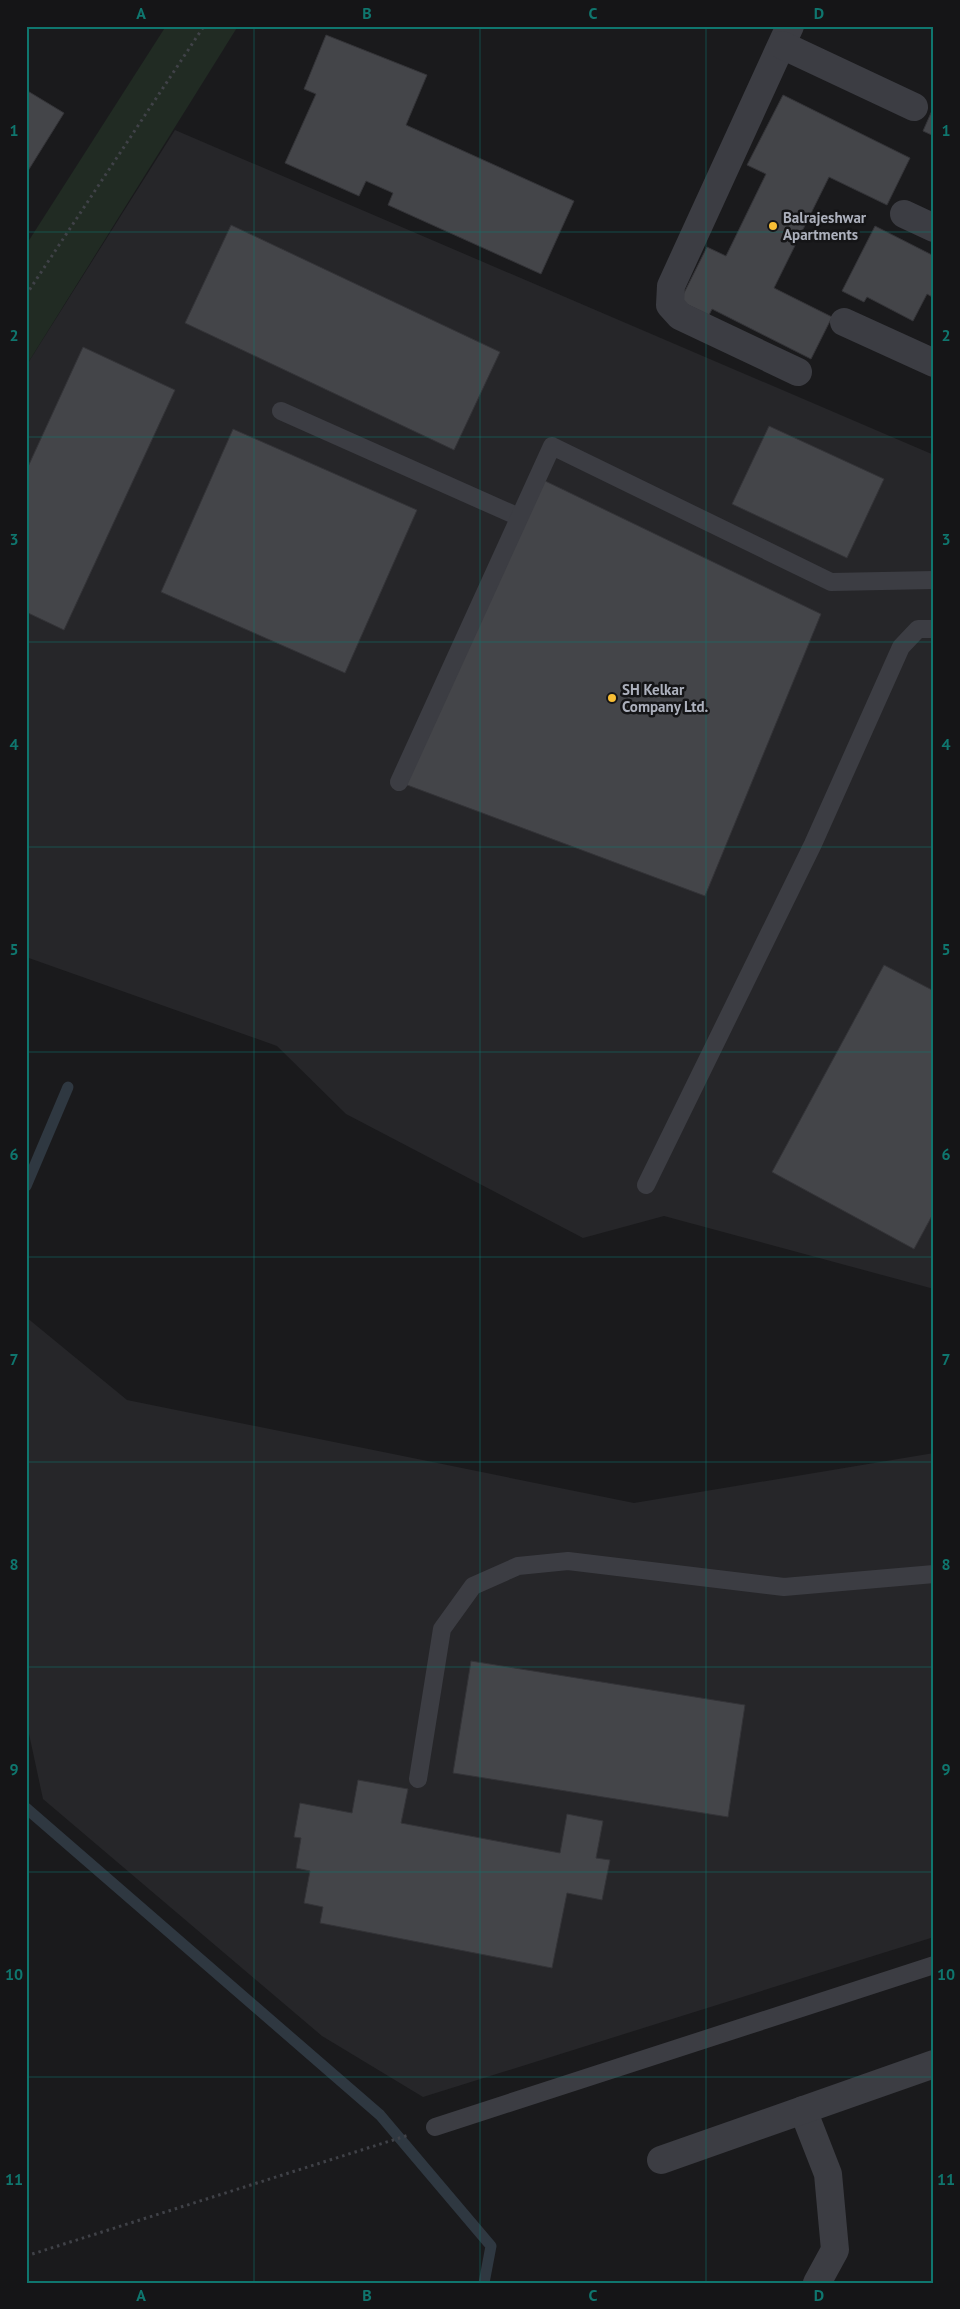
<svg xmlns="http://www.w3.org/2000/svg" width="960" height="2309" viewBox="0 0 960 2309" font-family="'PT Sans',sans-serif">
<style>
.built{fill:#262629}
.green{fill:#212b23}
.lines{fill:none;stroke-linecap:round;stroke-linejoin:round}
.stream{stroke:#2f3841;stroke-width:11}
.building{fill:#444549;stroke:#343438}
.path{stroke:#404248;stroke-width:3;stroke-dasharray:2.5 4;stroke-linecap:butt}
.service{stroke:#3c3d43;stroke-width:18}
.minor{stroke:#3c3d43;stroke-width:28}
.grid{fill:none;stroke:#0f766e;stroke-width:1;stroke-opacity:0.55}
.poi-dot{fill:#f8be35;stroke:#151517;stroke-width:2}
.labels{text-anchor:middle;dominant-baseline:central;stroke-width:5;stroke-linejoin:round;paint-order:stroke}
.poi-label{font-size:15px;font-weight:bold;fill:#acb0bc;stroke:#151517;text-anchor:start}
.neatline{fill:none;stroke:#0f766e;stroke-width:2}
.grid-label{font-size:16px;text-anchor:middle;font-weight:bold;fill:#0f766e}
</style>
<rect width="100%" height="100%" fill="#1a1a1c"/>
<!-- built -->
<g class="built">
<path d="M 175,130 L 934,455 L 934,1289 L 664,1216 L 583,1238 L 346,1114 L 277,1046 L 26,957 L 26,366 Z"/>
<path d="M 26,1317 L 127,1400 L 634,1503 L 934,1453 L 934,1937 L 423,2097 L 322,2036 L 43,1799 L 26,1720 Z"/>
</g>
<!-- green -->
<path class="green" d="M 166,26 L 238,26 L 26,366 L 26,245 Z"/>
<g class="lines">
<!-- stream -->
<g class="stream">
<path d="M 26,1186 L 68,1087"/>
<path d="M 26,1808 L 380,2115 L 491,2246 L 484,2283"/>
</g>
</g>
<!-- building -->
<g class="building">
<path d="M 326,35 L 427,75 L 406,125 L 574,201 L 541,274 L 388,205 L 393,193 L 366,181 L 359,196 L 285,163 L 316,94 L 304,89 Z"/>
<path d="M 26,90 L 64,113 L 26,174 Z"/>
<path d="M 783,95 L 910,158 L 887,205 L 829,177 L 774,288 L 832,317 L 811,359 L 712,309 L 709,315 L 680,301 L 707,247 L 726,256 L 766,174 L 747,165 Z"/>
<path d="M 934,106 L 934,136 L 923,131 Z"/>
<path d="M 231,225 L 500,352 L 454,450 L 185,323 Z"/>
<path d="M 875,226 L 934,256 L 934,298 L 927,294 L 913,321 L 867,297 L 864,302 L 842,291 Z"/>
<path d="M 83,347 L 175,390 L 64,630 L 26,612 L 26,471 Z"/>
<path d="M 769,426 L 884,479 L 847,558 L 732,504 Z"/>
<path d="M 233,429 L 417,510 L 345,673 L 161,592 Z"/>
<path d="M 537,477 L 821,614 L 705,896 L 399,782 Z"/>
<path d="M 884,965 L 934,991 L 934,1212 L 914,1249 L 772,1172 Z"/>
<path d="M 471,1661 L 745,1705 L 728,1817 L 453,1773 Z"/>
<path d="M 358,1780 L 408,1789 L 401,1823 L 560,1853 L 567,1814 L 603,1821 L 596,1858 L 610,1860 L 602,1900 L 567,1893 L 552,1968 L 320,1923 L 323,1907 L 304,1903 L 310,1871 L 296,1868 L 301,1838 L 294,1837 L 300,1803 L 352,1813 Z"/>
</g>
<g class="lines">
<!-- path -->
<g class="path">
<path d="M 26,295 L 204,26"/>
<path d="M 26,2256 L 409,2135"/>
</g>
<!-- service -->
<g class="service">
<path d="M 281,411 L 519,517"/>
<path d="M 399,782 L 552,446 L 831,582 L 934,580"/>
<path d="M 646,1185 L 813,844 L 901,647 L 918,629 L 934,629"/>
<path d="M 418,1779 L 442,1629 L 473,1586 L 518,1566 L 568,1561 L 784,1587 L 934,1574"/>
<path d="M 435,2127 L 934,1965"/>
</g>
<!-- minor -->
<g class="minor">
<path d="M 790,26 L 671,286 L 670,305 L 680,316 L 798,372"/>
<path d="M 782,45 L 914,107"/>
<path d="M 904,214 L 934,228"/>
<path d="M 844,322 L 934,363"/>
<path d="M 803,2110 L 828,2174 L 835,2250 L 817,2283"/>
<path d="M 661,2160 L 934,2064"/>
</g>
</g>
<!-- grid -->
<path class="grid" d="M 254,26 L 254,2283M 480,26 L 480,2283M 706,26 L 706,2283M 26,232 L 934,232M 26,437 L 934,437M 26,642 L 934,642M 26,847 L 934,847M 26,1052 L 934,1052M 26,1257 L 934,1257M 26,1462 L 934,1462M 26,1667 L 934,1667M 26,1872 L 934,1872M 26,2077 L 934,2077"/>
<!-- markers -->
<g class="poi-dot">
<circle cx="773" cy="226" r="5"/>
<circle cx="612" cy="698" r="5"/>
</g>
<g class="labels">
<!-- poi labels -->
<g class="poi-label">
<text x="783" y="217">Balrajeshwar<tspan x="783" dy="17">Apartments</tspan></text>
<text x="622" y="689">SH Kelkar<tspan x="622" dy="17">Company Ltd.</tspan></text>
</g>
</g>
<!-- border -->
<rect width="960" height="2309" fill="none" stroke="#151517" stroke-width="55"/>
<rect x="28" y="28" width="904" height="2254" class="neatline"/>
<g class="grid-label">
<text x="141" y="19">A</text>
<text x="367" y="19">B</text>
<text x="593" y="19">C</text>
<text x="819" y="19">D</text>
<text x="14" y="136">1</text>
<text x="946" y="136">1</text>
<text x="14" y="341">2</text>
<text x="946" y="341">2</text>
<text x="14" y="545">3</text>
<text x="946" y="545">3</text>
<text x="14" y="750">4</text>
<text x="946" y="750">4</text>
<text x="14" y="955">5</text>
<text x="946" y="955">5</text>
<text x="14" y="1160">6</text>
<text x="946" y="1160">6</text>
<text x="14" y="1365">7</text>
<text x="946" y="1365">7</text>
<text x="14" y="1570">8</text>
<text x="946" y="1570">8</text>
<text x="14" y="1775">9</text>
<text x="946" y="1775">9</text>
<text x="14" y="1980">10</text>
<text x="946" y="1980">10</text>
<text x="14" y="2185">11</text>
<text x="946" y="2185">11</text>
<text x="141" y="2301">A</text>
<text x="367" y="2301">B</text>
<text x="593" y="2301">C</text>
<text x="819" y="2301">D</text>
</g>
</svg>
